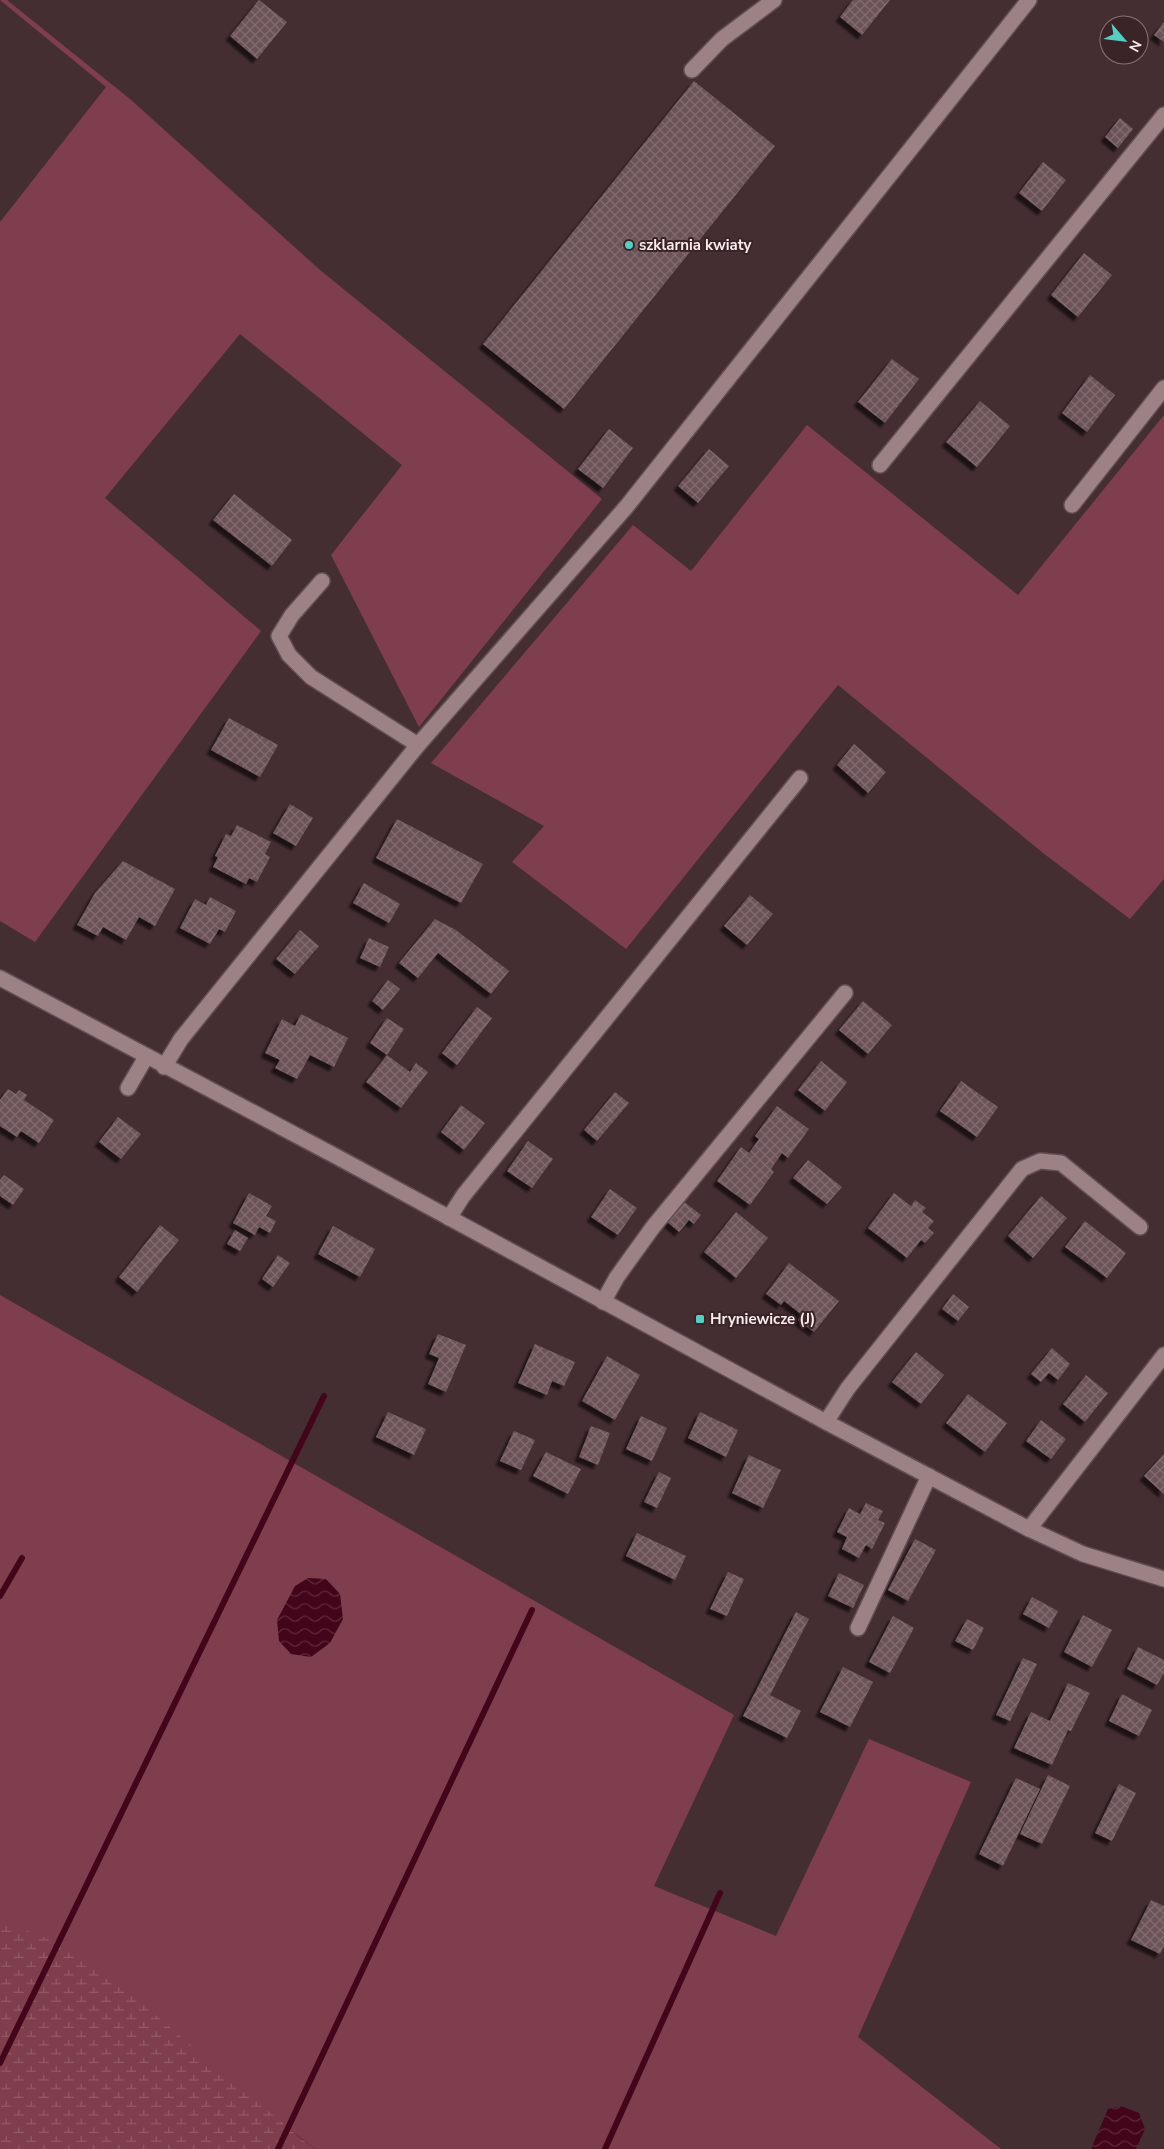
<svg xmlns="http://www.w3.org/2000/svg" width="1164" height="2149" viewBox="0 0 1164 2149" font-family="'Nunito Sans',sans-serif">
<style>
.green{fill:#7f3e4d}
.wetland{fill:url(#wetland-marsh)}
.water{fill:url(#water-waves)}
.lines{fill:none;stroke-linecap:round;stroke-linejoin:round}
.stream{stroke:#42051a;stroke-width:6}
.building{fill:url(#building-cross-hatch);filter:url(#shadow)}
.minor-casing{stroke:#604d51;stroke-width:18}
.minor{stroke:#9c8185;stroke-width:15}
.poi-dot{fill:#56cec3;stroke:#3a2428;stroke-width:2}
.labels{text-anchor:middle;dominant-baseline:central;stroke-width:4;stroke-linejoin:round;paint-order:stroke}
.poi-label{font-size:15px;font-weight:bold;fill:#f9eaec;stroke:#3a2428;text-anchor:start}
</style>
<defs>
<pattern id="wetland-marsh" width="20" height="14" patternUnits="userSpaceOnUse" patternTransform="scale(1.25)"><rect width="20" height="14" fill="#7f3e4d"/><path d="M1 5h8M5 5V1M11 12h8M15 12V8" fill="none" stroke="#925a67"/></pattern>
<pattern id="water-waves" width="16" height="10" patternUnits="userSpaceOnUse" patternTransform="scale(1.25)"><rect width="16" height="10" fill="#42051a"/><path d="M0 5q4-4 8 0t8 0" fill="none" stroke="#5e2a3b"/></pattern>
<pattern id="building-cross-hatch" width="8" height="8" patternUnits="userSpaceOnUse" patternTransform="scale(1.25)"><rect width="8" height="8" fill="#6c5358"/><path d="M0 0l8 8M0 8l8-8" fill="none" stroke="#826c70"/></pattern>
<filter id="shadow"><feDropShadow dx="-4.5" dy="4.5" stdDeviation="1" flood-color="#0009"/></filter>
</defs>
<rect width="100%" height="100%" fill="#452e32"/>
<!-- green -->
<g class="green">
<path d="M 0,0 L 7,0 L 130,99 L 320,270 L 602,499 L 419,727 L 331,555 L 402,465 L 240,334 L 105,498 L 261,631 L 35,942 L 0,921 L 0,222 L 106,87 Z"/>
<path d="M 1164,415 L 1164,879 L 1130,919 L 1043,853 L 838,685 L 626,949 L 512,862 L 544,826 L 431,763 L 633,525 L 691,571 L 807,425 L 1018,595 Z"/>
<path d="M 0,1295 L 734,1715 L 654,1886 L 776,1936 L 869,1739 L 971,1782 L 858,2037 L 1001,2149 L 316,2149 L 13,1927 L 0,1921 Z"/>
</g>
<!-- wetland -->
<path class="wetland" d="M 0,1921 L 79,1950 L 300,2138 L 316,2149 L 0,2149 Z"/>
<!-- water -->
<g class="water">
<path d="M 308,1578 L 326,1579 L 340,1594 L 343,1619 L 330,1643 L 311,1657 L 291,1654 L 279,1641 L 277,1620 L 295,1586 Z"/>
<path d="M 1121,2106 L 1139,2113 L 1145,2129 L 1136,2149 L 1091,2149 L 1108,2109 Z"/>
</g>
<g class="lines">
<!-- stream -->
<g class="stream">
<path d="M 0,1596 L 22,1558"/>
<path d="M 0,2063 L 324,1396"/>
<path d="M 278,2149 L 532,1610"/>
<path d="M 605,2149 L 720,1893"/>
</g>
</g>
<!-- building -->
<g class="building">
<path d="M 259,0 L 287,22 L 257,59 L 230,36 Z"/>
<path d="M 853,0 L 890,0 L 862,35 L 840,17 Z"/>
<path d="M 1164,22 L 1164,42 L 1154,35 Z"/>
<path d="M 694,81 L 775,146 L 564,409 L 483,344 Z"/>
<path d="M 1120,118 L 1133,129 L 1118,148 L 1105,137 Z"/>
<path d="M 1043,162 L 1066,180 L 1042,211 L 1019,193 Z"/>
<path d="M 1084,253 L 1112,275 L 1078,317 L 1051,295 Z"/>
<path d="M 892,359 L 919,379 L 885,423 L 858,402 Z"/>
<path d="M 1090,375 L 1115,395 L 1087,432 L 1062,413 Z"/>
<path d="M 980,401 L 1010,426 L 977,467 L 946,442 Z"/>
<path d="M 609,429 L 633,448 L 603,488 L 578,469 Z"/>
<path d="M 709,449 L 729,466 L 698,503 L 678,486 Z"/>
<path d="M 234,494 L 292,540 L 272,566 L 213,520 Z"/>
<path d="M 229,718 L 278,745 L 260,777 L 211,750 Z"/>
<path d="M 854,744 L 886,772 L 868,793 L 837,765 Z"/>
<path d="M 290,804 L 313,818 L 296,846 L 273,833 Z"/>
<path d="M 397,819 L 483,864 L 461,903 L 376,858 Z"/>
<path d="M 237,825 L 271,842 L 265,854 L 270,857 L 257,882 L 249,878 L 246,884 L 213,867 L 218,857 L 215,856 L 226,834 L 231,836 Z"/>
<path d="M 123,861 L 175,889 L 155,926 L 139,917 L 126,940 L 103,927 L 98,936 L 77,925 L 95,893 Z"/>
<path d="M 364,883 L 400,904 L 389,923 L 353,903 Z"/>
<path d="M 750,895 L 773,914 L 747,945 L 724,926 Z"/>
<path d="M 210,897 L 236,911 L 225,932 L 219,929 L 210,944 L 180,928 L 195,899 L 206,905 Z"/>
<path d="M 435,919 L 456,930 L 509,971 L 491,994 L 438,953 L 418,978 L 399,963 Z"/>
<path d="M 300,930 L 319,946 L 295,974 L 276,959 Z"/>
<path d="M 369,938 L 389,947 L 380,967 L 360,958 Z"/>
<path d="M 388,980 L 400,989 L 383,1010 L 372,1001 Z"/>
<path d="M 863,1001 L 892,1025 L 868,1054 L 839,1030 Z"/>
<path d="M 477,1007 L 492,1018 L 457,1065 L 442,1053 Z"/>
<path d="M 301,1014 L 348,1038 L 334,1067 L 310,1055 L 297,1079 L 275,1068 L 280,1060 L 265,1053 L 282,1019 L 295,1026 Z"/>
<path d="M 387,1018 L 404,1029 L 387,1055 L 410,1072 L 416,1063 L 428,1072 L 401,1108 L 366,1082 L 387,1055 L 370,1043 Z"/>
<path d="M 821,1061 L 847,1082 L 825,1111 L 798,1090 Z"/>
<path d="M 961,1081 L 998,1107 L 977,1137 L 940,1111 Z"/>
<path d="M 8,1089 L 16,1094 L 19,1090 L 27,1095 L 24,1100 L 54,1120 L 39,1143 L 21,1131 L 17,1137 L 0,1126 L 0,1100 Z"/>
<path d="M 615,1092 L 629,1103 L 597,1141 L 584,1130 Z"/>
<path d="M 461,1105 L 485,1123 L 464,1150 L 441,1132 Z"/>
<path d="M 777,1106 L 809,1129 L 788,1158 L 782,1153 L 771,1169 L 774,1172 L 750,1205 L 717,1181 L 741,1147 L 749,1153 L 759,1139 L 755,1136 Z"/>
<path d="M 118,1117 L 141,1134 L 121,1159 L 99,1142 Z"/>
<path d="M 528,1141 L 553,1159 L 532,1188 L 507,1171 Z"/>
<path d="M 808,1160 L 842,1187 L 827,1204 L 793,1178 Z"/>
<path d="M 4,1175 L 24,1189 L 13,1205 L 0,1196 L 0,1180 Z"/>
<path d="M 610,1189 L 637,1208 L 618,1235 L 591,1217 Z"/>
<path d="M 249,1193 L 272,1206 L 266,1216 L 276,1221 L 270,1233 L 259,1227 L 255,1235 L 233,1223 Z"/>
<path d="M 894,1193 L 911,1206 L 915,1200 L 926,1208 L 922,1212 L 934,1221 L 928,1228 L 934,1233 L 925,1243 L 921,1240 L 907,1258 L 868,1228 Z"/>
<path d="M 1041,1196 L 1067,1218 L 1033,1258 L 1008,1236 Z"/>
<path d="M 683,1201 L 701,1215 L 694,1224 L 689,1220 L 679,1232 L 666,1221 Z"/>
<path d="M 736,1212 L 768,1238 L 736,1278 L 704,1252 Z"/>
<path d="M 1085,1221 L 1126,1253 L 1107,1278 L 1065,1247 Z"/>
<path d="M 160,1225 L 179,1240 L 137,1292 L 119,1277 Z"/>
<path d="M 333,1226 L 375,1249 L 360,1277 L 318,1254 Z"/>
<path d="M 235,1230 L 248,1238 L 240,1251 L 227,1244 Z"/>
<path d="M 278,1255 L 290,1263 L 273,1287 L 262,1279 Z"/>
<path d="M 789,1263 L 839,1301 L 814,1332 L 798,1320 L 802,1315 L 784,1301 L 781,1305 L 766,1294 Z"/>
<path d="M 953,1294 L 969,1307 L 958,1321 L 942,1309 Z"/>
<path d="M 438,1334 L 466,1345 L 446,1392 L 428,1384 L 439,1358 L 429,1354 Z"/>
<path d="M 535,1344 L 575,1362 L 564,1386 L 552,1381 L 547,1395 L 518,1383 Z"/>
<path d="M 1052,1348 L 1070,1364 L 1058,1380 L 1049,1373 L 1041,1382 L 1031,1374 Z"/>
<path d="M 916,1352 L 944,1375 L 921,1404 L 892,1382 Z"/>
<path d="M 607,1356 L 640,1375 L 615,1420 L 582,1401 Z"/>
<path d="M 1086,1375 L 1108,1393 L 1085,1422 L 1063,1404 Z"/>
<path d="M 968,1394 L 1007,1423 L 985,1452 L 946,1423 Z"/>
<path d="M 388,1412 L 426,1429 L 414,1455 L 376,1437 Z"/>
<path d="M 700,1412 L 738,1430 L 726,1457 L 688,1438 Z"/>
<path d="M 641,1416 L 667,1428 L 652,1461 L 626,1449 Z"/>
<path d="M 1041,1420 L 1066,1439 L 1051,1459 L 1026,1441 Z"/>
<path d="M 591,1426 L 610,1433 L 598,1465 L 579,1457 Z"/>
<path d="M 514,1431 L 535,1440 L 521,1470 L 500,1461 Z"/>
<path d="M 546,1452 L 581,1469 L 568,1494 L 533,1476 Z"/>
<path d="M 1164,1454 L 1164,1494 L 1144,1476 Z"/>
<path d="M 749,1455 L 781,1470 L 763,1508 L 732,1493 Z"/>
<path d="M 659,1472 L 671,1478 L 657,1508 L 644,1502 Z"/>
<path d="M 866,1503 L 883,1511 L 878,1520 L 885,1523 L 872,1549 L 866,1545 L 859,1558 L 842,1549 L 847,1537 L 837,1532 L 849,1508 L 860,1514 Z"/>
<path d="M 637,1533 L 686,1556 L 675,1580 L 626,1556 Z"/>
<path d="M 915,1539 L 936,1550 L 908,1601 L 888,1590 Z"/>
<path d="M 728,1572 L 744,1579 L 727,1616 L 710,1609 Z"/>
<path d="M 839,1573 L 864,1585 L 853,1608 L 828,1596 Z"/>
<path d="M 1032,1597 L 1058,1611 L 1049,1628 L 1023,1614 Z"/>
<path d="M 796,1612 L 809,1619 L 770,1695 L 801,1711 L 787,1738 L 743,1716 Z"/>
<path d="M 1083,1615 L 1112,1630 L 1092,1667 L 1064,1652 Z"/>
<path d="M 893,1616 L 914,1628 L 890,1673 L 869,1662 Z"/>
<path d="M 967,1619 L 984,1628 L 973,1650 L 955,1641 Z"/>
<path d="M 1138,1647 L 1164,1660 L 1164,1673 L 1157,1685 L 1127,1669 Z"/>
<path d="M 1023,1658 L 1037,1664 L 1010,1721 L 996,1715 Z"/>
<path d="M 843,1667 L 873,1682 L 850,1727 L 820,1712 Z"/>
<path d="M 1068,1683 L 1090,1693 L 1071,1731 L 1068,1730 L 1052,1765 L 1014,1748 L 1031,1712 L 1050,1721 Z"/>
<path d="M 1122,1694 L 1152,1710 L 1139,1736 L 1109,1721 Z"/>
<path d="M 1048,1775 L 1070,1786 L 1042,1844 L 1020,1834 Z"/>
<path d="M 1016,1778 L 1040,1789 L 1003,1866 L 979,1854 Z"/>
<path d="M 1119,1784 L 1136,1793 L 1112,1841 L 1095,1833 Z"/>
<path d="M 1151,1900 L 1164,1906 L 1164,1946 L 1160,1954 L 1131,1940 Z"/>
</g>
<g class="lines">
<!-- minor casing -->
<g class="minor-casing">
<g id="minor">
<path d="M 692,70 L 722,39 L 774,0"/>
<path d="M 880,465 L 1164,115"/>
<path d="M 1072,505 L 1164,388"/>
<path d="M 322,581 L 292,615 L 279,636 L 289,655 L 311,677 L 418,745"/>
<path d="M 0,978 L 341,1159 L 826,1422 L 1029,1529 L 1083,1554 L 1164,1579"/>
<path d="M 164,1067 L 181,1039 L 418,745 L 627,506 L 1029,0"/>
<path d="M 128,1088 L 146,1057"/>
<path d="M 449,1218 L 463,1196 L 800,778"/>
<path d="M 603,1302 L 617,1277 L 653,1227 L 845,993"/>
<path d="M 826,1422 L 848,1388 L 1022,1169 L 1040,1161 L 1061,1163 L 1140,1227"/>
<path d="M 1029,1529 L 1164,1355"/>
<path d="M 858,1628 L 929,1476"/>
</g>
</g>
<!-- minor -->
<use href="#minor" class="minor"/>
</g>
<!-- markers -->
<g class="poi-dot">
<circle cx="629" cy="245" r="5"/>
<rect x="695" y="1314" width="10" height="10" rx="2.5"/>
</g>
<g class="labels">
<!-- poi labels -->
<g class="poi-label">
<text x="639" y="245">szklarnia kwiaty</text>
<text x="710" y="1319">Hryniewicze (J)</text>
</g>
</g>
<!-- north arrow -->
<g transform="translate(1124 40) rotate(118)"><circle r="24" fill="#3a2428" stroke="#867376"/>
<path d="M0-4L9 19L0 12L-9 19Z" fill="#56cec3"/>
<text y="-8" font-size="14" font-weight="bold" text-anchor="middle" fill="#f9eaec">N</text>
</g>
</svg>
